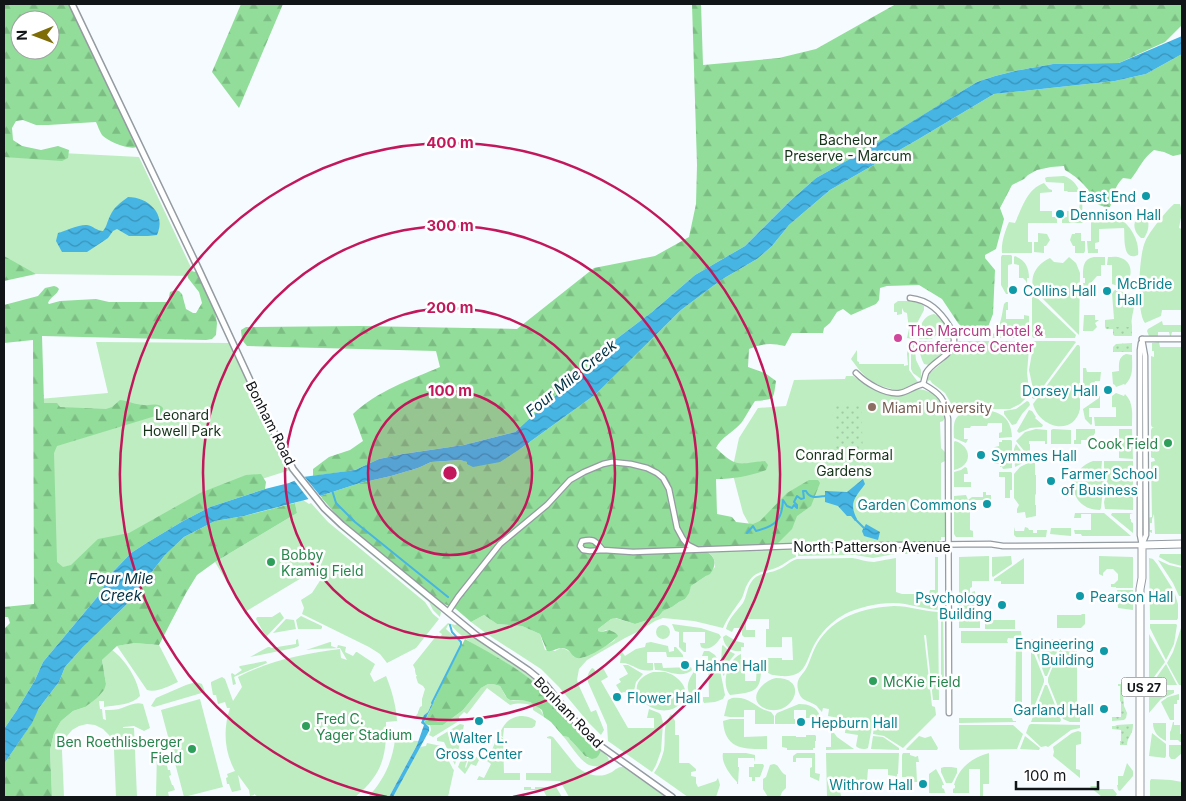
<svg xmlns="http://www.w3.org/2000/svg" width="1186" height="801" viewBox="0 0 1186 801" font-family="Inter,sans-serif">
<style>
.green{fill:#bdedc1}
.forest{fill:url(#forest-firs);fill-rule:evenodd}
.garden{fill:url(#garden-dots)}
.water{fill:url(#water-waves)}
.pier{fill:#f6fbff}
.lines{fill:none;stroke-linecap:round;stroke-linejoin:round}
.stream{stroke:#46b5e4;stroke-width:2}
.minor-casing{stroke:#949ba1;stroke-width:7}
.tertiary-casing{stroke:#949ba1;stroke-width:8}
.trunk-casing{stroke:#949ba1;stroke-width:9}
.minor{stroke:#fff;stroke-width:4.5}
.tertiary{stroke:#fff;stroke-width:5}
.trunk{stroke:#fff;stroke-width:7}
.ring{fill:none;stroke:#c2185b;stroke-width:2.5}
.culture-dot{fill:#0f9aa8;stroke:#fff;stroke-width:2}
.hotel-dot{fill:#d1479c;stroke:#fff;stroke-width:2}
.education-dot{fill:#8d6e63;stroke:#fff;stroke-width:2}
.leisure-dot{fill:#2e9e5b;stroke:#fff;stroke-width:2}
.labels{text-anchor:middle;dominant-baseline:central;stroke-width:5;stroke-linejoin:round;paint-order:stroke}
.shield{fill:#fff;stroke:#595b5d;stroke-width:1}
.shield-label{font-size:12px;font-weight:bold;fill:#121517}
.park-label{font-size:14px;fill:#143319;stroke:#fff}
.culture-label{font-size:14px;fill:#0d838f;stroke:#fff;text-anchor:start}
.hotel-label{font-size:14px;fill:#b23c85;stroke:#fff;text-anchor:start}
.education-label{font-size:14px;fill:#785e54;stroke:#fff;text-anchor:start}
.street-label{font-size:14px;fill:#121517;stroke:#fff}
.leisure-label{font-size:14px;fill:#27864d;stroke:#fff;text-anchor:start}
.water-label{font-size:15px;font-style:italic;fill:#003245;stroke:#fff}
.centre{fill:#c2185b;stroke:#fff;stroke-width:2.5}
.ring-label{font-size:15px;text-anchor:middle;font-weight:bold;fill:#c2185b;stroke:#fff;stroke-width:5;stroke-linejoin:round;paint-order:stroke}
</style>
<defs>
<pattern id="forest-firs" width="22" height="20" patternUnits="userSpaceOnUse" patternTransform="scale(1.25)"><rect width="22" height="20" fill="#91dd99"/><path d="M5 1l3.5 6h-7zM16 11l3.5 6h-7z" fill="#7cbd83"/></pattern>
<pattern id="garden-dots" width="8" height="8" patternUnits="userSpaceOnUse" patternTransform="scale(1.25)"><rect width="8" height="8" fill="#bdedc1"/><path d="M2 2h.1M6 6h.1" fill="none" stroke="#a1caa5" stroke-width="1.8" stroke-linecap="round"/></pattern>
<pattern id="water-waves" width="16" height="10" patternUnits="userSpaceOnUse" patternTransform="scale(1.25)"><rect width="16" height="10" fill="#46b5e4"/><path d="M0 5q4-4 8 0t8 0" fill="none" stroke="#3992b8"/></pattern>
</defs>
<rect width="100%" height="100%" fill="#f6fbff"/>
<!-- green -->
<g class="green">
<path d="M 4,150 L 139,157 L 195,276 L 36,274 L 4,263 Z"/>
<path d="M 1064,176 C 1079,181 1084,198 1082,214 L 1080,214 L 1077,217 L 1083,223 L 1062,223 L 1062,218 L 1067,217 L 1067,211 L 1079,211 L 1080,201 L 1079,192 L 1068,192 L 1067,191 L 1064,191 L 1064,183 L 1046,182 L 1045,178 L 1047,177 Z"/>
<path d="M 1044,183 L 1049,189 L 1052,190 L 1052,192 L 1040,193 L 1040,211 L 1052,211 L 1052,217 L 1057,217 L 1057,223 L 1028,223 L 1028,242 L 1032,242 L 1032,253 L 1002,253 C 1001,243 1005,231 1009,222 L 1015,223 C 1022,208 1027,189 1044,183 Z"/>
<path d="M 1174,204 L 1180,204 L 1182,212 L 1179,228 L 1182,229 L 1182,310 L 1162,310 L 1161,316 L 1145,323 C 1136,312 1139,255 1145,242 C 1149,232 1166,211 1174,204 Z"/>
<path d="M 1095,212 C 1102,213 1109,214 1115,216 C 1129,222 1140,240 1138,255 C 1122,262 1125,237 1124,228 L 1099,229 L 1099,242 L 1095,243 L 1095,249 L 1098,249 L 1098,253 L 1088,253 L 1087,241 L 1091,241 L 1091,216 L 1093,213 Z"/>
<path d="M 1141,217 L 1147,218 C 1150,225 1148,232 1144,238 L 1141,238 C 1136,234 1132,226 1136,220 Z"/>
<path d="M 1038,233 L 1047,234 L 1050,240 L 1046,246 L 1044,246 L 1044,253 L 1034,252 L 1034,242 L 1038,242 Z"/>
<path d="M 1075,233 L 1081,233 L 1081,241 L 1085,241 L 1085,251 L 1084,253 L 1075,253 L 1075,246 L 1073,246 L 1070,240 L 1072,234 L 1075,234 Z"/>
<path d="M 1002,255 L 1011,255 L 1012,256 L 1012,264 L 1008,265 L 1008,294 L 1006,294 L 1001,285 L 1001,257 Z"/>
<path d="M 1015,256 C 1025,260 1029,267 1029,278 L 1027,278 L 1027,283 L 1029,283 L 1028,287 L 1026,281 L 1023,278 L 1019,278 L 1019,265 L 1014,264 L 1014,257 Z"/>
<path d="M 1069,257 L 1076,263 L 1080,273 L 1079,335 L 1034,290 C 1029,276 1037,264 1050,258 L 1054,262 L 1063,263 Z"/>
<path d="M 1094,257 L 1105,257 L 1105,265 L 1101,265 L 1101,276 L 1097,276 L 1090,284 L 1090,287 L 1084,287 L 1083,283 L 1085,283 L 1085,278 L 1083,278 C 1083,267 1083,259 1094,257 Z"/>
<path d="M 1108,257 C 1112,257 1117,256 1121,258 C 1132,262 1133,274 1127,283 L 1125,282 L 1118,286 L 1112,284 L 1112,265 L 1107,265 Z"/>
<path d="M 1115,290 L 1120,291 L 1126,293 L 1127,292 C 1137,302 1134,306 1132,318 C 1131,321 1132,324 1132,327 L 1105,327 L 1105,320 L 1114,319 L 1112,293 Z"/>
<path d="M 1032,293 L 1076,335 L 1075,338 L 1033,338 L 1032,336 Z"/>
<path d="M 898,301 C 907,301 916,300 924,306 L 924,310 L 915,327 L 914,339 L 907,338 L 909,329 L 907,313 L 904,312 L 902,308 L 902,314 L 897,315 L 897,312 L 894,312 L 894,304 Z"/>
<path d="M 1006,302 L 1008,302 L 1008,310 L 1006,310 L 1006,319 L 1024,319 L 1024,315 L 1029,316 L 1029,330 L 1026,330 L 1022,336 L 1022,338 L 985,338 C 1001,334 1001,318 1004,304 Z"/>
<path d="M 934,314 C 943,317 950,330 952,339 L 945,339 L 943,336 L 939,334 L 933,337 L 932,339 L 919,339 C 919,328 922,316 934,314 Z"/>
<path d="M 1084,315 L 1095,315 L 1095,320 L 1099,320 L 1095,323 L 1097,327 L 1093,331 L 1083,331 Z"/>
<path d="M 1162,321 L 1163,325 L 1182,325 L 1182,332 L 1172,332 L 1171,336 L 1170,336 L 1169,332 L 1158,332 L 1158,336 L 1149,336 L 1147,331 L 1148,329 Z"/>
<path d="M 909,341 L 909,370 L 918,382 C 912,383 905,389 900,390 C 896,390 891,389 888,388 C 870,384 861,373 851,359 L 857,350 L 857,361 L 859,362 L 859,364 L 904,364 L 904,366 L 908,365 L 907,354 Z"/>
<path d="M 911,341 L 914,341 L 916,360 L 921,370 L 921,379 L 913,373 L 911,369 Z"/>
<path d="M 919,341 L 932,341 L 934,343 L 941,345 L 945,341 L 952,341 L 947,349 L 929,365 L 924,364 C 920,356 919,350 919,341 Z"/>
<path d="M 957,341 L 1022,341 C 1023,345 1025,348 1029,348 L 1027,373 L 1029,389 L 1026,398 L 1020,404 L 1010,409 L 959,409 L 953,407 L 945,393 L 932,383 L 930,380 L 928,381 L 928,378 L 930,373 C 939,365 955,354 957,341 Z"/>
<path d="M 1034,341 L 1074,341 L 1076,342 L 1034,399 L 1032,398 L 1032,384 L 1029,370 L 1032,353 L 1032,344 Z"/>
<path d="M 96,342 L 232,343 L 293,469 L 196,500 L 46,588 L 39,399 L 108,393 Z"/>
<path d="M 1159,342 L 1160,347 L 1182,347 L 1182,534 L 1155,534 L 1154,514 L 1152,519 L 1152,523 L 1150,523 L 1150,530 L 1152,530 L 1152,533 L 1148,531 L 1147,518 L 1152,517 L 1151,462 L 1155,461 L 1154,458 L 1152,458 L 1151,457 L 1151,430 L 1152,428 L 1154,427 L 1152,427 L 1151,425 L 1151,356 L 1154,357 L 1154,351 L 1152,351 L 1152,343 Z"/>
<path d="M 1077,345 L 1079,345 L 1080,347 L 1080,409 C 1074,437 1039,428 1033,404 Z"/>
<path d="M 1126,354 L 1132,355 C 1132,367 1134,376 1125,385 L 1124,384 L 1116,387 L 1115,385 L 1113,384 L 1112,372 L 1119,371 C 1119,364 1118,357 1126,354 Z"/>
<path d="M 1083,368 L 1086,368 L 1087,372 L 1101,372 L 1100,381 L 1095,381 L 1093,389 L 1083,388 Z"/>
<path d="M 846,376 L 853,376 L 868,386 L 885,393 L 899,396 L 904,395 L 918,389 L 924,390 L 932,393 L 939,400 L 945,418 L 943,421 L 940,422 L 941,448 L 945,452 L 945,461 L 941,463 L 941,499 L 945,503 L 945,537 L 941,537 L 941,540 L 934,543 L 864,543 L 855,541 L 800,542 L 798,543 L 760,544 L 743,513 L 732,471 L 739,438 L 758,408 L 786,406 L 794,380 L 845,379 Z"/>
<path d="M 1116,393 L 1124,396 L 1125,394 C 1134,403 1132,414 1132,426 L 1095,426 L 1094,417 L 1116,417 L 1116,407 L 1112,407 L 1112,396 Z"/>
<path d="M 1099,396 L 1100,396 L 1100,408 L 1089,408 L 1089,417 L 1092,417 L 1092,424 L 1091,425 L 1085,419 L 1083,409 L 1099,398 Z"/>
<path d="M 1027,401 L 1029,402 L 1030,405 L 1022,414 L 1016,424 L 1012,425 L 1004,414 L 1004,411 L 1016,409 Z"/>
<path d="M 1029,410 L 1032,411 L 1036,417 L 1035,418 L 1043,425 L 1042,427 L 1030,428 L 1019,433 L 1017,431 Z"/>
<path d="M 964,412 C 987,408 1011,409 1012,437 L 999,438 L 999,433 L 1002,432 L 1002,423 L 988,423 L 987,426 L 971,426 L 970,428 L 964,428 L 964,439 L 968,439 L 966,443 L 954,438 C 954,425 952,418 964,412 Z"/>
<path d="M 1036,429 L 1047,430 L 1047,444 L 1045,444 L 1045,441 L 1029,441 L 1029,444 L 1030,444 L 1030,453 L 1035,453 L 1035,457 L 1030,458 L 1016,441 L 1025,432 Z"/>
<path d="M 1053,429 L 1071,430 L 1071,444 L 1051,444 L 1051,430 Z"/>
<path d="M 1076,429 L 1095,429 L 1095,433 L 1091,440 L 1081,440 L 1081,444 L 1074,444 L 1074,440 L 1076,440 Z"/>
<path d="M 1119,429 L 1132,429 L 1133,459 L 1119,458 Z"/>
<path d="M 1002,440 L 1011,440 L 1012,441 L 1012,468 L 1003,469 L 1002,467 L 1000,467 L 1000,464 L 995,464 L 992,460 L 993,449 L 995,447 L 999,446 L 999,442 L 1002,442 Z"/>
<path d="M 955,441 C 972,446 973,466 954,470 L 954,442 Z"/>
<path d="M 1016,444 L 1028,460 L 1015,467 L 1014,449 Z"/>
<path d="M 1093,461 L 1102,461 L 1101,472 L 1105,485 L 1102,498 L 1101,508 L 1100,510 C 1069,510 1064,471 1093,461 Z"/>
<path d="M 1104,461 L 1133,461 L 1133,510 L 1105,509 L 1104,502 L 1108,486 L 1104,471 Z"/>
<path d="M 1030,462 L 1035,463 L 1035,475 L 1036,475 L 1036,494 L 1035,495 L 1035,505 L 1036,505 L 1036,516 L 1026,518 L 1025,512 L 1017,513 L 1017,509 L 1019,505 L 1014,498 L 1014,474 L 1020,467 Z"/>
<path d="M 965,467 L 967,468 L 968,474 L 964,474 L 964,482 L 971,482 L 971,487 L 954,487 L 954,472 L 961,470 Z"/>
<path d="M 999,472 L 1011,472 L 1012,473 L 1012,490 L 1010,490 L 1010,498 L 1005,498 L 1005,477 L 999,477 Z"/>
<path d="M 983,492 L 986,492 L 986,495 L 991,495 L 991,500 L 976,500 L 976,504 L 970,504 L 970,530 L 973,531 L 973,537 L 956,537 L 954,534 L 954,496 L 966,495 L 968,500 L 972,497 L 983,497 Z"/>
<path d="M 303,500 L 309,504 L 311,503 L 328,522 L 425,602 L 433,614 L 439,619 L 416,648 L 387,663 L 380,654 L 369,647 L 302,614 L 304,608 L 301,600 L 312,593 L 323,576 L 318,568 L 245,612 L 215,562 L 297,513 L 295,503 Z"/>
<path d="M 324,513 L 325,513 L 339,526 L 437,607 L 441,612 L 440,617 L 433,610 L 429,602 L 338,527 Z"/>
<path d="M 1075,513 L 1104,513 L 1131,536 L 1082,536 L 1081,534 L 1075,534 L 1074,530 L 1091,530 L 1091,514 L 1081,514 L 1081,518 L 1074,518 Z"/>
<path d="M 1112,513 L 1133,513 L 1130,514 L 1130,519 L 1131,519 L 1131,522 L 1133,523 L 1133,533 L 1111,515 Z"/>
<path d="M 1014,527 L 1015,531 L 1024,531 L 1025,527 L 1028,528 L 1029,530 L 1033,530 L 1033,533 L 1037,533 L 1037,530 L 1047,530 L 1046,537 L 1016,537 L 1014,535 Z"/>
<path d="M 1051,528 L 1071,528 L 1071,536 L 1050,534 Z"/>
<path d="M 893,547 L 895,551 L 895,554 L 873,558 L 855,555 L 798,556 L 798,550 Z"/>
<path d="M 935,547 L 939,549 L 939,554 L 902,554 L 902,551 L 906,548 Z"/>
<path d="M 790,548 L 795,549 L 796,557 C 789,559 785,564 778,567 C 766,573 756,569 748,583 C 744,589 744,596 740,601 C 733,611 728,617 723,628 L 694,621 L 663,618 L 655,621 L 641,630 L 625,638 L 587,660 L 579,669 L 577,680 L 579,686 L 591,712 L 596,710 L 604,730 L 601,735 L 588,722 L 559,687 L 541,669 L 487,634 L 471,622 L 484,615 L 497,624 L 522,626 L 540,634 L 545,650 L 555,651 L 561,648 L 565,649 L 572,653 L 574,657 L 582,658 L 589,655 L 614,641 L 617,636 L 616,633 L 606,630 L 602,632 L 598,631 L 598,629 L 611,619 L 615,618 L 635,624 L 651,619 L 659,616 L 663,611 L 672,607 L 679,602 L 685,599 L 691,586 L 706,576 L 715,567 C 715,560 714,556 707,552 Z"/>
<path d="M 1160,554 L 1182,554 L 1182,566 L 1170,563 L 1159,557 Z"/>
<path d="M 989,556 L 989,581 L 972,581 L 972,587 L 970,588 L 970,592 L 959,610 L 959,557 Z"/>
<path d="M 1099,556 L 1133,557 L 1133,588 L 1116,588 L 1116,587 L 1111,587 L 1111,584 L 1114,584 L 1118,580 L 1118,574 L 1113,569 L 1107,569 L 1103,573 L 1103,576 L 1099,574 Z"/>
<path d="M 935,557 L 938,557 L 938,610 C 927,609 916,606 905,604 C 886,601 862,606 845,614 C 834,620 824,629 817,640 C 805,658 809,678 781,676 C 775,675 772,676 767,672 L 768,671 L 766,667 L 767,658 L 782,658 L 782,660 L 793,660 L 792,637 L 782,637 L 782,647 L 766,647 L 766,629 L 769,629 L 769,619 L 746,619 L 746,630 L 755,630 L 755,637 L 744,637 L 742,635 L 742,628 L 734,628 L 732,632 L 726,629 C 729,618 736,612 743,603 C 747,596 747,587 752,581 C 759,572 768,574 777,570 C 784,568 790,561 797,559 L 852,558 C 860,559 866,562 874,562 C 881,561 888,559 896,558 L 896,592 L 902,594 L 929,594 L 930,590 L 935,590 Z"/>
<path d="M 992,557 L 1011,556 L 1012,564 L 993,577 L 992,576 Z"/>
<path d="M 1024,558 L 1024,584 L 1001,584 L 1001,581 L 994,581 L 994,579 Z"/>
<path d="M 1149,558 L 1153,559 L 1157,564 L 1174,591 L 1178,604 L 1178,618 L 1177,620 L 1150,620 Z"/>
<path d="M 1158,560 L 1169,565 L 1182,568 L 1182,596 L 1179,596 L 1173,583 Z"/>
<path d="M 1117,590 L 1133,590 L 1133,610 L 1118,608 Z"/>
<path d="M 975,591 L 975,619 L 980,620 L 980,628 L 959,628 L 959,613 L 972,592 Z"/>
<path d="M 894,606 C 909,606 923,611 938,612 L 939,700 L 933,700 L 926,635 L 924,635 L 932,706 L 935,707 L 936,715 L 903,748 L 884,736 L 873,734 L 874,728 L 872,727 L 868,748 C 865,750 858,749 856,746 L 858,735 L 845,733 L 846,722 L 860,723 L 860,720 L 845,718 L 843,728 L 834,726 L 833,724 L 838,724 L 839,718 L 828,716 L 829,709 L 823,708 L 822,712 C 822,712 817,707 817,706 C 811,701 802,702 799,693 C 794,677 803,677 808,665 C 811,658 813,651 817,644 C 834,616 863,608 894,606 Z"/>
<path d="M 280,612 L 284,618 L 266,637 L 256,619 L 257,617 L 272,617 Z"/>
<path d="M 941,612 L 943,612 L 944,684 L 941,684 Z"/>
<path d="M 1082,614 L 1085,614 L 1085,624 L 1081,628 L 1057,628 L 1057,615 L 1081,615 Z"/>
<path d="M 301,616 L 322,626 L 322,628 L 321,629 L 298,629 L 296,620 Z"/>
<path d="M 286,619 L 294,620 L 296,629 L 273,633 Z"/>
<rect x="985" y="620" width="30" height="9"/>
<path d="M 448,623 L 455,625 L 457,624 C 479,643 504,656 527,674 C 547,690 563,711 580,731 C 561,710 544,688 520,672 C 498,656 468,646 451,625 L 448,625 L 446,629 L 460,642 L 460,647 L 432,703 L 428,712 L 424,715 L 423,720 L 415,717 L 418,713 L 418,712 L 420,707 L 422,706 L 422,699 L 425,689 L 423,686 L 418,683 L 416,677 L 417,675 L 416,675 L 415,671 L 415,669 L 413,665 L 437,635 L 440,638 L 442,634 L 439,632 Z"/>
<path d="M 672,624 L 701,628 L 719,634 L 721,637 C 717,644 709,652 701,647 L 700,643 L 705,643 L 705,632 L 683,632 L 683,642 L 686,643 L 686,652 L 684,652 L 679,647 L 679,632 L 675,631 Z"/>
<path d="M 1150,624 L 1176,624 L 1177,625 L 1174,644 L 1166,660 L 1150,628 Z"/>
<circle cx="663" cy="632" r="7"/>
<path d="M 1182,625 L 1181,672 L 1182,672 L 1182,685 L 1179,685 L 1167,663 L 1173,652 Z"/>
<path d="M 961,631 L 1021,631 L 1022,639 L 1008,638 L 1007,641 L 1008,643 L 961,643 Z"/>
<path d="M 1149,634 L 1165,662 L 1154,677 L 1149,681 Z"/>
<path d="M 726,635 L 736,641 L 744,643 L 744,647 L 741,647 L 741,651 C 731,652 724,647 723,637 Z"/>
<path d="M 298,639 L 299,646 L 294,648 L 250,657 L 268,647 L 270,647 L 271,648 L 296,644 L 296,640 Z"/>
<path d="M 1031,639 L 1061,639 L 1061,642 L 1047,676 L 1045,676 Z"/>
<path d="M 1064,640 L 1080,640 L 1080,643 L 1077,644 L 1077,717 L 1080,717 L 1080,722 L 1070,722 L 1063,719 L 1048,682 L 1048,678 Z"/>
<path d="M 330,642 L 331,642 L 331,646 L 337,648 L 338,645 L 346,647 L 345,652 L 353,656 L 356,652 L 357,652 L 375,664 L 370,674 L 374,682 L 386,676 C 392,691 396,705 397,721 L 386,722 C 387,756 382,775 355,797 L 258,797 L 254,794 L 254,795 L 250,796 L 249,790 L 238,775 L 241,790 L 232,792 L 229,784 L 227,784 L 226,778 L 228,777 L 227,774 L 235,771 C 224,751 223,729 230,708 L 227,708 L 225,702 L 218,704 L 216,695 L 213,695 L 211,684 L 211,682 L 222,677 L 225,679 L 233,701 L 242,687 L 238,677 C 271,660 304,654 340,649 L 341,658 L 347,660 L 340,648 C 328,649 318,648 306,650 Z"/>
<path d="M 651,642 L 668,646 L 669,652 L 674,651 L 674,647 L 676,647 L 683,655 L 683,657 L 667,657 L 666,652 L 647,652 L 647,663 L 653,663 L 653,670 C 637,673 633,662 620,663 L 621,656 L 617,654 L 622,652 L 625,656 L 636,649 L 645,647 L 646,643 Z"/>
<path d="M 134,643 L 159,645 L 178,682 C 169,686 157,693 147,690 L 117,646 Z"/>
<path d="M 723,645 L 729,651 L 735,654 L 727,664 L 724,676 L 723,675 L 721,663 L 722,646 Z"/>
<path d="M 1016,645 L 1022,645 L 1022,717 L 1015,717 Z"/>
<path d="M 1031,646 L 1044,679 L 1044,682 L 1031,715 Z"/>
<path d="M 112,650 C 126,660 138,680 140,696 C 132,705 116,705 104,707 L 104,701 L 99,701 L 100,709 L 102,709 L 103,719 L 106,720 L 105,710 C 111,710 117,710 122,708 C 130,705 136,702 143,704 L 150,728 L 144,731 L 134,726 L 123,727 L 123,728 L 134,728 L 137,797 L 116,797 L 114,750 L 113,742 L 109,735 L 103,729 L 95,725 L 87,724 L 79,726 L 72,730 L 67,736 L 63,743 L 62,751 L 64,797 L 52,797 L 50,750 L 54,733 L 61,721 L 73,711 L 85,707 L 106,684 L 102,660 Z"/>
<path d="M 709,651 L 715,655 L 718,660 L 725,695 L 723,699 L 715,702 L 704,703 L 703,701 L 703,697 L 709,697 L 708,656 L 702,656 L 704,651 Z"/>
<path d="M 741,654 L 741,658 L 745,658 L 745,681 L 756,681 L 757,664 L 761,664 C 762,693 754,692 730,695 C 721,684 727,660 741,654 Z"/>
<path d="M 266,661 L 267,663 L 236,676 L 234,677 L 236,684 L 233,685 L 231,674 L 232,673 L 235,675 L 242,670 L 239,667 L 240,666 Z"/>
<path d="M 654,663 L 662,663 L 663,668 L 691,667 L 692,670 C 680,680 668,669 655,670 Z"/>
<path d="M 1166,664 L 1177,685 L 1151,685 Z"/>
<path d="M 623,665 L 628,665 L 643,674 L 636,682 L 634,691 L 630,694 L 624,692 L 621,693 L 616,685 L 621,682 L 619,679 L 628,674 Z"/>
<path d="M 592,668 L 594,669 L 596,672 L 603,668 L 608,677 L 601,681 L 628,728 L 654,728 L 654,718 L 647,718 L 649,709 L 659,713 L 661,715 L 663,723 L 661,751 L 656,765 L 652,772 L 608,741 L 607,725 L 588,682 C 587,677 588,672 592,668 Z"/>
<path d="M 653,672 C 657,672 661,672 665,672 C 678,675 693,690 681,703 C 659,727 612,686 653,672 Z"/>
<path d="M 694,672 L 696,673 L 696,697 L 701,697 L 701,701 L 700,702 C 685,696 685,683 694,672 Z"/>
<path d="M 776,678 C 812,678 791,720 764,708 C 746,699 763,680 776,678 Z"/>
<path d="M 196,682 L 202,684 L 205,692 L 154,707 L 151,706 L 156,698 L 186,685 Z"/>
<path d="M 488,684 L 493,684 L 500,686 C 503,690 505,698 510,700 C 513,701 519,700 522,700 C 532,701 541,707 544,717 L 533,710 L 533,706 C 525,703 518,703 510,705 L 487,688 L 467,714 L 464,712 L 459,717 L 459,721 L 433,737 L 429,735 L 431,730 L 430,725 L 443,725 L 463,710 L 481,688 Z"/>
<path d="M 1045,685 L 1047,685 L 1061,720 L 1060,722 L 1031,722 Z"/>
<path d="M 1149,690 L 1174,690 L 1174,693 L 1161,699 L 1149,713 Z"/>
<path d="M 1179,694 L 1179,700 L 1177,700 L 1177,704 L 1174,704 L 1174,720 L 1170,720 L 1161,702 L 1168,697 Z"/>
<path d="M 732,698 C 752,696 755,709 771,712 L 774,716 L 774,724 L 755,724 L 755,710 L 744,710 L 744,717 L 730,717 L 724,716 L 728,700 Z"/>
<path d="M 200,699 L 223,787 L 184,797 L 161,710 Z"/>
<path d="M 799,704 C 809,704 817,707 820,716 L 819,718 L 806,718 L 806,710 L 794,710 L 794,719 L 795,719 L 795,724 L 775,724 L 775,716 L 777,713 Z"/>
<path d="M 671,714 L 675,721 L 675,735 L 679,735 L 679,763 L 689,763 L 696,769 L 696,771 L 691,772 L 691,776 L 696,777 L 696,783 L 698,787 L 716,781 L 718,778 L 720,785 L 716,797 L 688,797 L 654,773 C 659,766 662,758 664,750 C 666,735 662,727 671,714 Z"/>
<path d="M 520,716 C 526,716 531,717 536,721 L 535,726 L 532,728 L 504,728 L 503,737 L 499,735 C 504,724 508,718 520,716 Z"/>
<path d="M 959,718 L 1012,718 L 1013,721 L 1016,721 L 1016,722 L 959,723 Z"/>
<path d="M 730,719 L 744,719 L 744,737 L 767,736 L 767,749 C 744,749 725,750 723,721 Z"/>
<path d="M 1173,722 L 1174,722 L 1174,725 L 1180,725 L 1180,734 L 1182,734 L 1182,742 L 1180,742 L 1178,740 L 1170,740 L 1170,732 L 1171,730 Z"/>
<path d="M 1153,723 L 1166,723 L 1166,741 C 1158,737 1153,732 1153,723 Z"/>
<path d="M 460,724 L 464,725 L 455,765 L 444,742 L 437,741 L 437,738 Z"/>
<path d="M 1031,724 L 1080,725 L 1080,728 L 1071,730 L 1048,747 L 1046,746 L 1041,747 L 1026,733 L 1029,725 Z"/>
<path d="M 827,725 L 831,729 L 837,737 L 854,749 L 826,750 L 826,747 L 831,747 L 831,730 L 827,729 Z"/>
<path d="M 959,725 L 1013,725 L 1023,734 L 1017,749 L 960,750 L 959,748 Z"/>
<path d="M 1078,731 L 1081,732 L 1081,744 L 1076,745 L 1076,769 L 1080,770 L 1080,778 L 1053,756 L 1054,752 L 1053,747 L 1072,733 Z"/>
<path d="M 1152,733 L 1166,744 L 1166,756 L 1165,758 L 1149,756 Z"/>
<path d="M 806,735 L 815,735 L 816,736 L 816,741 L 815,741 L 815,748 L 813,748 L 813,750 L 787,750 L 787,748 L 782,747 L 782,736 L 796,736 L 796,737 L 806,737 Z"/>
<path d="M 498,736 L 503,738 L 504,773 L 520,773 L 520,780 L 477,780 L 479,776 L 484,778 L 491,764 L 487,761 Z"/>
<path d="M 550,736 L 553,737 L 577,767 C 587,775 600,779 612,772 C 616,769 618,767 623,767 L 666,797 L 569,797 L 560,781 L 526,780 L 526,773 L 551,773 L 551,739 L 547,738 L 547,737 Z"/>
<path d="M 563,736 L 568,737 L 585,756 L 588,758 L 599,755 L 601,751 C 603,752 605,754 607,756 C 615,767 596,768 589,765 C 580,761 570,744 563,736 Z"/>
<path d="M 873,736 L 883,737 L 899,748 L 899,750 L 871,749 Z"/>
<path d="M 919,736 L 925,738 L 931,736 L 938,748 L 937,750 L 907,750 L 906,749 Z"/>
<path d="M 1025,736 L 1040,748 L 1039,750 L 1020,749 Z"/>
<path d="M 395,740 L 419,741 L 389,797 L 368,797 C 384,780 392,762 395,740 Z"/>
<path d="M 427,743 L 441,746 L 453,769 L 454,770 L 448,797 L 393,797 L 406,772 L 420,747 L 426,746 Z"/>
<path d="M 1169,745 L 1182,745 L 1182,753 L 1175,759 L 1171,759 L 1169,756 Z"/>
<path d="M 162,747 L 167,761 L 166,762 L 168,770 L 170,770 L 171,775 L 169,776 L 172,785 L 173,785 L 175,790 L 168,792 L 169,797 L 156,797 L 157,751 L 158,748 Z"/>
<path d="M 723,753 L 746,753 L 755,755 L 755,762 L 754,758 L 738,758 L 738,767 L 739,767 L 738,784 L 737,784 L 737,782 C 729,774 721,762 723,753 Z"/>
<path d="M 797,753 L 815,753 L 815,773 L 820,774 L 819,781 L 810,777 L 810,768 L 812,767 L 812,758 L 796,758 L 796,762 L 793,762 L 793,756 Z"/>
<path d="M 826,753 L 899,753 L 898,774 L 897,774 L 897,789 L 895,789 L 895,776 L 888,775 L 888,769 L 868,769 L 867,781 L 842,781 L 840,791 L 841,796 L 827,797 Z"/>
<path d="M 903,753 L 910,753 L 910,755 L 916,757 L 917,756 L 918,756 L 919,762 L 916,762 L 917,782 L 909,782 L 908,777 L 902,777 L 902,755 Z"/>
<path d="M 989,753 L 989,784 L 983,784 L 983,797 L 980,797 L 980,769 L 969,769 L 969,793 L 953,793 L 953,789 L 955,788 L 955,785 L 954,785 C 959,768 971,758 989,753 Z"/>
<path d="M 470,756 L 480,758 L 476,766 L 471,764 L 465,774 L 458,767 L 460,762 L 463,760 L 467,761 L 465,767 L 466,768 Z"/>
<path d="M 1127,763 L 1133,771 L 1133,776 L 1120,791 L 1118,790 L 1117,785 L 1118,785 L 1118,776 L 1123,776 Z"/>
<path d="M 754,764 L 763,764 L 764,766 L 760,777 L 755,777 L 755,781 L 752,781 L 752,777 L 749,777 L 749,767 L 754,767 Z"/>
<path d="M 774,764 C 780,765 780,773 786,775 L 786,788 L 782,792 L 780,797 L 768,797 L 763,789 L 763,779 L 766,777 L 770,765 Z"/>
<path d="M 944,767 L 951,767 L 957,768 L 957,773 L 952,783 L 946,783 L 941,772 L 941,768 Z"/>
<path d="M 936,769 L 941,778 L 944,785 L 942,785 L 942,788 L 944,789 L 945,793 L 929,793 L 929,774 Z"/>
<path d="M 1151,779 L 1171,780 L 1182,782 L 1182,797 L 1150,797 L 1150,781 Z"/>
<path d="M 1091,786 L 1099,786 L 1100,789 L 1113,789 L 1117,794 L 1115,797 L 1102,797 L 1090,787 Z"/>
<path d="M 524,787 L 531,787 L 531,789 L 535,789 L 535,787 L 556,787 L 562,797 L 547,797 L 543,790 L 524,790 Z"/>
</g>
<!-- forest -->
<g class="forest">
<path d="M 4,4 L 69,4 L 137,147 C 128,150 110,142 103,136 C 100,133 98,126 96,122 L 48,125 L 36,125 L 23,120 L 16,121 L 12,128 L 13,140 L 22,146 L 41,150 L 58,146 L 69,150 L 68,158 L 62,161 L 4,157 ZM 20,20 L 50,20 L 50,50 L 20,50 Z"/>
<path d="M 241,4 L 283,4 L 239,108 L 212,72 Z"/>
<path d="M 692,4 L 701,4 L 703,65 L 779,58 L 816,49 L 896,4 L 1182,4 L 1182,25 L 1165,42 L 1119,63 L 1053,64 L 1015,71 L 995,76 L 977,82 L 864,151 L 816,178 L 790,201 L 745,246 L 695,275 L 652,312 L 615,340 L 581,375 L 542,407 L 515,432 L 464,445 L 403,454 L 379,459 L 355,470 L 313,476 L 313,469 L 329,457 L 350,450 L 363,441 L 353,414 C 377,391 410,380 440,367 L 436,351 L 247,346 L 242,340 L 241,330 L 246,327 L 360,326 L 517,329 L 594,268 L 655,256 L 689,237 L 696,204 L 697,165 Z"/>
<path d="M 1182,54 L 1182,154 L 1173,156 L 1164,152 L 1154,150 C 1143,158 1139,169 1131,179 L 1123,178 C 1112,189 1116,195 1110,207 C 1091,207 1094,195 1084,185 C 1079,179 1072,174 1065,170 L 1064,166 L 1051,167 L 1037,170 L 1028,175 L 1024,179 L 1012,185 L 1000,208 L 1004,219 L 996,249 L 985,255 L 985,258 L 995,270 L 993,314 L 988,327 L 979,334 L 968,334 L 958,323 L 942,299 L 919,285 L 887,286 L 880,288 L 879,300 L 876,304 L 851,315 L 843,309 L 837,312 L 830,323 L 824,328 L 823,333 L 792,333 L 785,346 C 771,343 763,343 749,349 L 748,367 L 765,373 L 776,381 C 773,401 775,399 755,401 C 750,408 746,416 742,422 C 734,432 721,437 716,448 C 737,468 737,464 765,461 L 768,465 L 766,470 C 750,476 734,479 716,479 L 717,514 L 732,517 L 736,522 L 753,524 L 760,521 L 787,493 L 809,480 L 818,480 L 820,483 L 811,506 L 797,516 L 792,529 L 777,544 L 707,547 L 707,552 C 717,558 716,566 710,574 L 706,576 L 691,586 L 689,593 L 685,599 L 679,602 L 672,607 L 663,611 L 659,616 L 651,619 L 635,624 L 616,618 L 611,619 L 598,629 L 598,631 L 602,632 L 609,630 L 616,633 L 618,636 C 612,643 586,660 577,658 C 571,657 571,648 562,648 C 556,648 553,652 547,651 L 540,634 L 522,626 L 497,624 L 484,615 L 471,622 L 456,609 L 442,603 L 346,526 L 320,496 L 360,483 L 391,476 L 418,468 L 431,462 L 460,460 L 468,462 L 520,449 L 596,394 L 681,310 L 721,280 L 757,259 L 772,246 L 789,225 L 830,190 L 917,140 L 994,94 L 1115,81 L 1146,74 Z"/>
<path d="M 4,256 L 36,274 L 4,281 Z"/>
<path d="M 190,271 L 196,272 L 215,312 L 217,323 L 216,335 L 212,339 L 206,340 L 42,336 L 44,403 L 57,403 L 60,407 L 106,409 L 112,407 L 120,400 C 129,401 136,405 144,405 C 151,406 158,402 163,408 L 162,414 L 57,446 L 54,453 L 57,562 L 63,567 L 71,565 L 98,539 L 129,533 L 200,493 L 246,475 L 261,474 L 266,482 L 265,489 L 210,507 L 183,521 L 148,542 L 131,553 L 110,575 L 99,595 L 43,662 L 35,680 L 17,710 L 4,729 L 4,629 L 10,623 L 8,617 L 4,617 L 4,607 L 34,604 L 33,340 L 4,343 L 4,305 L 38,296 L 45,288 L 54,286 L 57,287 L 59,289 C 57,295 50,297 48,303 L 49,304 L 60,301 L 96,299 L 109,302 L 168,302 L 170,292 L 175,290 L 179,291 L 182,294 L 186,309 L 193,313 L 196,313 L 202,303 L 199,292 L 188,278 L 187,273 Z"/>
<path d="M 295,503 L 297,513 L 215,562 L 197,575 L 186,593 L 159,645 L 134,643 L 117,646 L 102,660 L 106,684 L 104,690 L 97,698 L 85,707 L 73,711 L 61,721 L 54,733 L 50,750 L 52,797 L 4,797 L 4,764 L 29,727 L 39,708 L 59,682 L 65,667 L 83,647 L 126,605 L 165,555 L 184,537 L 215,521 L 244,516 Z"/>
<path d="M 465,639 C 488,652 513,665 534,682 C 558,703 577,730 601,751 L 599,755 L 596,758 L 592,759 L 585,756 L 568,737 L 563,736 L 551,722 L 544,717 L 542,710 L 530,702 L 522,700 L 510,700 L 507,698 L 500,686 L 493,684 L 488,684 L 481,688 L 463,710 L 443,725 L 428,725 L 424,723 L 445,678 Z"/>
</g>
<!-- garden -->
<g class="garden">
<path d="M 1105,327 L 1132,327 L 1132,336 L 1115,336 L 1113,335 L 1113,329 L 1106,329 Z"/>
<path d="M 1132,343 L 1132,352 L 1113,352 L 1113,347 L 1116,344 Z"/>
<path d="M 834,404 L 861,404 L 863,455 L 836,456 Z"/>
<path d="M 1118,684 L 1122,684 L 1124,706 L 1127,713 L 1126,718 L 1124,720 L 1112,721 L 1112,717 L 1121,717 L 1121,702 L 1120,701 L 1120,686 L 1118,686 Z"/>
<path d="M 1133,724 C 1133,736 1128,735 1127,745 L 1120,745 L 1120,741 L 1121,741 L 1121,730 L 1112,729 L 1112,726 L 1115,726 L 1117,725 Z"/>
</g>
<!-- water -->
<g class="water">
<path d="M 1182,36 L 1182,54 L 1146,74 L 1115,81 L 994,94 L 917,140 L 830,190 L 789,225 L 772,246 L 757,259 L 721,280 L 681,310 L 596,394 L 520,449 L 500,462 L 473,467 L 467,464 L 467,462 L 460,460 L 431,462 L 418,468 L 391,476 L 360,483 L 320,496 L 244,516 L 215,521 L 184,537 L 165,555 L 126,605 L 83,647 L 65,667 L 59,682 L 39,708 L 32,723 L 4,764 L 4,729 L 17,710 L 35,680 L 43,662 L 99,595 L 110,575 L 131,553 L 148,542 L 183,521 L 210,507 L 265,489 L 289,483 L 303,477 L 355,470 L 379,459 L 403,454 L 464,445 L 515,432 L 542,407 L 581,375 L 615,340 L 652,312 L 695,275 L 745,246 L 790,201 L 816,178 L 864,151 L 939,105 L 977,82 L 995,76 L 1015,71 L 1053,64 L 1119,63 Z"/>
<path d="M 128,197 C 148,197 167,214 157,235 L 148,236 L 129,236 L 117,229 L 113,231 L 108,238 L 87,252 L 62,252 L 56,241 L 58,233 C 65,231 80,224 87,225 C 93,226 97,231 103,231 C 107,226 107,222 110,216 C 114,207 120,203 128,197 Z"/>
<path d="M 863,479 L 865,484 C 856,497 848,502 857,519 L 855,521 L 851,516 L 847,516 L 838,506 L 825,502 L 825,491 L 847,492 Z"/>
<path d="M 866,524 L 880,532 L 878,540 L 864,536 L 862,531 Z"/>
<path d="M 434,702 L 424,722 L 429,727 L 429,731 L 393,797 L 389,797 L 417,745 L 424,725 L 421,723 L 424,715 L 428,712 L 432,703 Z"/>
</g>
<!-- pier -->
<path class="pier" d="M 303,475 L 322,498 L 310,501 L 293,479 Z"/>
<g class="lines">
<!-- stream -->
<g class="stream">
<path d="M 332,490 L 336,503 L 355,522 L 448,597"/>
<path d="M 856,520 L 864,528"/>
<path d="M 747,533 L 753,526 L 756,531 C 775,526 782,521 783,500 L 787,506 L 792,508 L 794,505 L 797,508 L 797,505 L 794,502 L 797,496 L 801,499 L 804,498 L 803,491 L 806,491 C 810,499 817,497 825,496"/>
<path d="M 432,703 L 461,645 L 461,642 L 452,632 L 450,625"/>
</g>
<!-- minor casing -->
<g class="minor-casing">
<g id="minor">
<path d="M 910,298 C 929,300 940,311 950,327 C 953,332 956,338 953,345 C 949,357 932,362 926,373 C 925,376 924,381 923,384"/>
<path d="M 1142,339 L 1182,339"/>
<path d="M 1141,343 L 1140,350 L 1140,535 L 1142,545"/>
<path d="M 856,373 C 866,383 885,395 900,393 C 907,392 914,386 923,384 C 941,394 945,399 948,419 L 949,713"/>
<path d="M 1142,545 L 1146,535 L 1145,356 L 1142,339"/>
<path d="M 603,550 L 590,551 L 583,550 L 580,546 L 582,541 C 594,538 595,541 603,550 L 633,552 L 797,546 L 990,544 L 1003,546 L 1142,545"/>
<path d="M 448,612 L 458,597 L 500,544 L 547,505 L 570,480 L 584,472 L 603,464 L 612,462 L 631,464 L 647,468 L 657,473 L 663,478 L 669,489 L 677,528 L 683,539 L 688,545 L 696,549"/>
</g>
</g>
<!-- tertiary casing -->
<g class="tertiary-casing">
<path id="tertiary" d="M 72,4 L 199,270 L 279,443 L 293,469 L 324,508 L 342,525 L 476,635 L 528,670 L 544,683 L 580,727 L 599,745 L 672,797"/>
</g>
<!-- trunk casing -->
<g class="trunk-casing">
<path id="trunk" d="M 1140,797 L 1140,589 L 1142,578 L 1142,545 L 1182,544"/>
</g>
<!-- minor -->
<use href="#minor" class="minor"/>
<!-- tertiary -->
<use href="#tertiary" class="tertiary"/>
<!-- trunk -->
<use href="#trunk" class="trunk"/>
</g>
<!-- distance rings -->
<circle cx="450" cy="473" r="82" fill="#c2185b" fill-opacity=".12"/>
<g class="ring">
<circle cx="450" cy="473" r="82"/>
<circle cx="450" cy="473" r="165"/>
<circle cx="450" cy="473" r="247"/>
<path d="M387 797A330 330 0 1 1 513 797"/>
</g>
<!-- markers -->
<g class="culture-dot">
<circle cx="1146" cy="196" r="5"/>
<circle cx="1060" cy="214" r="5"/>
<circle cx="1013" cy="290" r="5"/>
<circle cx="1107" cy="291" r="5"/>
<circle cx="1108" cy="390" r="5"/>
<circle cx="981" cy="455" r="5"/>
<circle cx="1051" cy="481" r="5"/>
<circle cx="987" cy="504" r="5"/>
<circle cx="1080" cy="596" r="5"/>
<circle cx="1002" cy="605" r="5"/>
<circle cx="1104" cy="651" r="5"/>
<circle cx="685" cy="665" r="5"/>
<circle cx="617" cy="697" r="5"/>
<circle cx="1104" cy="709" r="5"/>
<circle cx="479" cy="721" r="5"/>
<circle cx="801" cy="722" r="5"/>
<circle cx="923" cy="784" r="5"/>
</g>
<circle class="hotel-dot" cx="898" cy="338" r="5"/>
<circle class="education-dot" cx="872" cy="407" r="5"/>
<g class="leisure-dot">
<circle cx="1168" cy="443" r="5"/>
<circle cx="271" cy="562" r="5"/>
<circle cx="873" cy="681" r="5"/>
<circle cx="306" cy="726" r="5"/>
<circle cx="192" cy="749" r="5"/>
</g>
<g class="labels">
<!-- shield labels -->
<rect class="shield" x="1121.5" y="677.5" width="45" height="19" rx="4"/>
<g class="shield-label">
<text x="1144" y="687">US 27</text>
</g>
<!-- park labels -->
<g class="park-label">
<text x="848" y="139">Bachelor<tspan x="848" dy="16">Preserve - Marcum</tspan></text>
<text x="182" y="414">Leonard<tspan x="182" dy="16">Howell Park</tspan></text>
<text x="844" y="454">Conrad Formal<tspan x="844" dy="16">Gardens</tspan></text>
</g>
<!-- culture labels -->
<g class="culture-label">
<text x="1136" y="196" text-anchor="end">East End</text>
<text x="1070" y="214">Dennison Hall</text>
<text x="1117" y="283">McBride<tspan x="1117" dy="16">Hall</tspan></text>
<text x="1023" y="290">Collins Hall</text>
<text x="1098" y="390" text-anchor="end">Dorsey Hall</text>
<text x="991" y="455">Symmes Hall</text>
<text x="1061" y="473">Farmer School<tspan x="1061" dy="16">of Business</tspan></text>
<text x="977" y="504" text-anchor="end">Garden Commons</text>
<text x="1090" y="596">Pearson Hall</text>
<text x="992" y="597" text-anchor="end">Psychology<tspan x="992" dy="16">Building</tspan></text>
<text x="1094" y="643" text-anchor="end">Engineering<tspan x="1094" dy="16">Building</tspan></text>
<text x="695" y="665">Hahne Hall</text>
<text x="627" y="697">Flower Hall</text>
<text x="1094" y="709" text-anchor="end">Garland Hall</text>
<text x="811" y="722">Hepburn Hall</text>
<text x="479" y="737" text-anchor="middle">Walter L.<tspan x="479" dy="16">Gross Center</tspan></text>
<text x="913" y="784" text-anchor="end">Withrow Hall</text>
</g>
<!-- hotel labels -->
<g class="hotel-label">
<text x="908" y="330">The Marcum Hotel &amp;<tspan x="908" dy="16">Conference Center</tspan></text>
</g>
<!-- education labels -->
<g class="education-label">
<text x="882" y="407">Miami University</text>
</g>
<!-- street labels -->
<g class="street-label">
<text transform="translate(271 423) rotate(63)">Bonham Road</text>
<text x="872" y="546">North Patterson Avenue</text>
<text transform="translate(569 712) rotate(46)">Bonham Road</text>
</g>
<!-- leisure labels -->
<g class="leisure-label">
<text x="1158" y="443" text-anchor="end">Cook Field</text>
<text x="281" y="554">Bobby<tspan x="281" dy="16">Kramig Field</tspan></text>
<text x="883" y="681">McKie Field</text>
<text x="316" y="718">Fred C.<tspan x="316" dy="16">Yager Stadium</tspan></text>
<text x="182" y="741" text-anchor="end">Ben Roethlisberger<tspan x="182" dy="16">Field</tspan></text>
</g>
<!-- water labels -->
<g class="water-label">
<text transform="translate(571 378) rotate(-39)">Four Mile Creek</text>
<text x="121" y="578">Four Mile<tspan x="121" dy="17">Creek</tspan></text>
</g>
</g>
<circle cx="450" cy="473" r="8" class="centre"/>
<g class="ring-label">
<text x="450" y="148">400 m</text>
<text x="450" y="231">300 m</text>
<text x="450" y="313">200 m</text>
<text x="450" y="396">100 m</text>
</g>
<!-- border -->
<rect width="1186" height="801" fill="none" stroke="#121517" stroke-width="10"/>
<!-- north arrow -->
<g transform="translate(35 35) rotate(269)"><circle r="24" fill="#ffffff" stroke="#a0a1a2"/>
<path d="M0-4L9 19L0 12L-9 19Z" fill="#7e6c06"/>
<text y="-8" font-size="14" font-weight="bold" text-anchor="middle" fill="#121517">N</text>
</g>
<!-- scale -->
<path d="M1016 781v8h82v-8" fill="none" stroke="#121517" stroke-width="2.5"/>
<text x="1024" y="781" font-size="15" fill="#121517" stroke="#ffffff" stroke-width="4" paint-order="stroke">100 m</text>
</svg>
